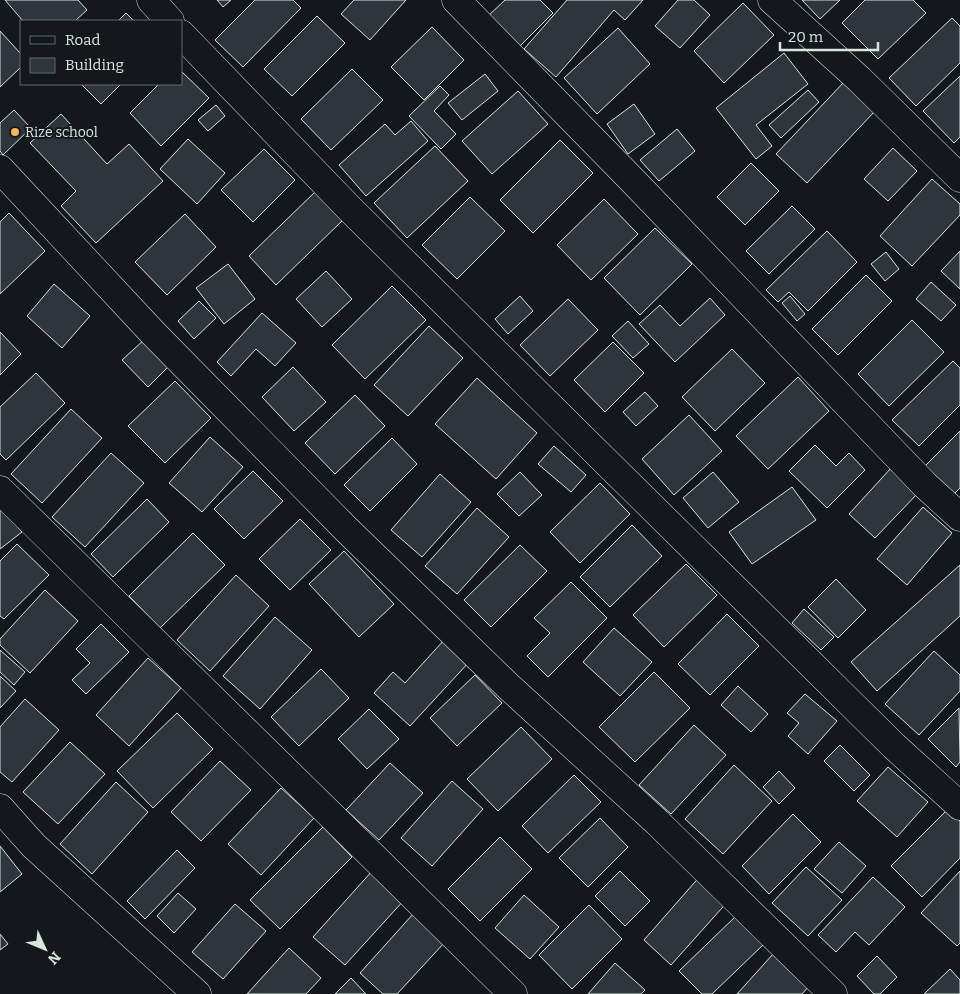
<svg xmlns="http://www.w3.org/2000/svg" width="960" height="994" viewBox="0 0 960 994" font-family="Bitter,serif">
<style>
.building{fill:#2c363c;stroke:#d8e6dc}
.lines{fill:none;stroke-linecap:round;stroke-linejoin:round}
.minor-casing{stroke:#d8e6dc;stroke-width:29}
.minor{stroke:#14181c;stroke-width:28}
.poi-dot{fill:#ffb74d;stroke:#14181c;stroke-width:2}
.labels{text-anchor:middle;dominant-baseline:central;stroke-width:4;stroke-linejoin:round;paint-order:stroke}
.poi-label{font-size:14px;fill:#d8e6dc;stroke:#14181c;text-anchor:start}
</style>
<rect width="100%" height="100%" fill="#14181c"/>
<!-- building -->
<g class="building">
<path d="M 5,0 L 78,0 L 87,10 L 75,21 L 23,21 Z"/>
<path d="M 217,0 L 231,0 L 223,7 Z"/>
<path d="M 255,0 L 293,0 L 301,8 L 243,67 L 215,40 Z"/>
<path d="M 354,0 L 406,0 L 370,40 L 341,14 Z"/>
<path d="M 505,0 L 540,0 L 553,13 L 518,48 L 487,17 Z"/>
<path d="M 567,0 L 643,0 L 625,20 L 614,10 L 556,77 L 524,49 Z"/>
<path d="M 678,0 L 694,0 L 710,15 L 680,48 L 655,26 Z"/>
<path d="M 802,0 L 840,0 L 820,19 Z"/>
<path d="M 865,0 L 913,0 L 926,13 L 878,59 L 842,23 Z"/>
<path d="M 743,3 L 774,35 L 724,83 L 694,51 Z"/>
<path d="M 126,13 L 134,21 L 118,21 Z"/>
<path d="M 317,16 L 345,43 L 292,96 L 264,69 Z"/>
<path d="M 952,18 L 960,26 L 960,63 L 916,106 L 889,78 Z"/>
<path d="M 432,27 L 464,60 L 424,100 L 391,67 Z"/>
<path d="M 618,28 L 650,64 L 597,114 L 564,78 Z"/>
<path d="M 0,31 L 21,54 L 21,67 L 0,87 Z"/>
<path d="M 784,53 L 808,84 L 756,125 L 772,146 L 756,159 L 716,108 Z"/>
<path d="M 352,69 L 383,100 L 331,150 L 301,119 Z"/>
<path d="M 181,71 L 209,98 L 161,146 L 130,113 L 159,84 L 181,84 Z"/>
<path d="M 485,74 L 498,91 L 462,120 L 448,103 Z"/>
<path d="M 960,76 L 960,137 L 954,143 L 923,111 Z"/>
<path d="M 844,82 L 875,111 L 807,183 L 776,154 Z"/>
<path d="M 81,84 L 121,84 L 101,104 Z"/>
<path d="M 440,86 L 449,95 L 434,111 L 456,134 L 441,149 L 409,116 Z"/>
<path d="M 808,90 L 819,102 L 781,138 L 769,125 Z"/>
<path d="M 518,91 L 548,124 L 492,174 L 462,141 Z"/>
<path d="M 634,104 L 655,134 L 628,154 L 607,124 Z"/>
<path d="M 216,105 L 225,116 L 208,131 L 198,120 Z"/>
<path d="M 14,110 L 31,128 L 3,155 L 0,151 L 0,123 Z"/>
<path d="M 61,114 L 107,164 L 129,144 L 163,181 L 96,243 L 61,206 L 76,191 L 30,143 Z"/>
<path d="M 411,121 L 428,141 L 366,196 L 339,165 L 385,124 L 395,135 Z"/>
<path d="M 677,129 L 695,151 L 659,181 L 640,160 Z"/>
<path d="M 188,139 L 225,173 L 197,204 L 160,169 Z"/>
<path d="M 560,140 L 593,173 L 533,233 L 500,200 Z"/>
<path d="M 435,146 L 468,181 L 407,238 L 374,203 Z"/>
<path d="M 893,148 L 917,171 L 888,201 L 864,179 Z"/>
<path d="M 264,149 L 295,180 L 253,222 L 221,190 Z"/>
<path d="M 751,163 L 779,191 L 745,225 L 717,197 Z"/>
<path d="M 932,179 L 960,204 L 960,215 L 912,266 L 880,236 Z"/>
<path d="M 316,191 L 343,220 L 276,285 L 249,256 Z"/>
<path d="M 470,197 L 505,231 L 457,279 L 422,245 Z"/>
<path d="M 604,199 L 638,234 L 591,280 L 557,245 Z"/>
<path d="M 792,206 L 815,229 L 769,274 L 746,251 Z"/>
<path d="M 9,213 L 45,251 L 0,294 L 0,222 Z"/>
<path d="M 185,214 L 216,247 L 167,295 L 135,262 Z"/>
<path d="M 655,228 L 692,264 L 640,315 L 604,278 Z"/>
<path d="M 827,231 L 857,262 L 808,311 L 789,292 L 778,302 L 766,290 Z"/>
<path d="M 960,251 L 960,289 L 941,271 Z"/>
<path d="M 886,252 L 899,269 L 885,281 L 871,264 Z"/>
<path d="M 228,264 L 255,299 L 224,324 L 196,288 Z"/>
<path d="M 326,271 L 352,299 L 322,327 L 296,299 Z"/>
<path d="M 866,275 L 892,301 L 838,355 L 812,329 Z"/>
<path d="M 931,282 L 956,305 L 941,321 L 916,299 Z"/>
<path d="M 54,284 L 90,316 L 62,348 L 27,316 Z"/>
<path d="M 392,286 L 426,320 L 365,379 L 332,345 Z"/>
<path d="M 520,296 L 533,311 L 508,334 L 495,319 Z"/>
<path d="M 790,296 L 805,314 L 797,321 L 782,303 Z"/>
<path d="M 710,298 L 725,315 L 675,362 L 639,324 L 660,305 L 680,326 Z"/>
<path d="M 568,299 L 598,330 L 550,376 L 520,345 Z"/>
<path d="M 199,301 L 216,318 L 194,339 L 178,321 Z"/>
<path d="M 262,313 L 296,343 L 275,366 L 256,349 L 231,376 L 217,362 Z"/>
<path d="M 912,320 L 944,352 L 889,406 L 858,374 Z"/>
<path d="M 628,321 L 649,344 L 633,358 L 612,336 Z"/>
<path d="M 429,326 L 463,358 L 408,416 L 374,385 Z"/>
<path d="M 0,332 L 21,354 L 0,375 Z"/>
<path d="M 145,339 L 170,365 L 148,387 L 122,360 Z"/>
<path d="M 613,342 L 644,373 L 605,412 L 574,380 Z"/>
<path d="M 732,349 L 765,383 L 715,431 L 682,397 Z"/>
<path d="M 953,361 L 960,368 L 960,405 L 919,446 L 892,420 Z"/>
<path d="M 293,367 L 326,402 L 294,431 L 262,397 Z"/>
<path d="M 36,373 L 65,403 L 6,460 L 0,454 L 0,407 Z"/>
<path d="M 798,377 L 829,411 L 768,469 L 736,436 Z"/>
<path d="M 477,378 L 537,433 L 496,479 L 435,424 Z"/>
<path d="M 175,381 L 211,418 L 165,463 L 128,426 Z"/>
<path d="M 645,392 L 658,406 L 636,426 L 623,412 Z"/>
<path d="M 355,395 L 385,426 L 335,474 L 305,443 Z"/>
<path d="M 71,409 L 102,438 L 42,503 L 11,474 Z"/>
<path d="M 689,415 L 722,451 L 674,495 L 642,459 Z"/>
<path d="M 960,431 L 960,488 L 948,500 L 919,472 Z"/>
<path d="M 210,437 L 243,467 L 202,512 L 169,483 Z"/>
<path d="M 392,438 L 417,464 L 370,511 L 344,485 Z"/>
<path d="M 815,445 L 836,466 L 849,453 L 865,470 L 827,508 L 789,471 Z"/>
<path d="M 554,446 L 586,475 L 571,492 L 538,464 Z"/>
<path d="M 111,453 L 144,483 L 85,547 L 52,517 Z"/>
<path d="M 892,467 L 919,492 L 875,538 L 849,514 Z"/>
<path d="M 253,471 L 283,501 L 244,539 L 214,509 Z"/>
<path d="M 520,472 L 542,495 L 519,516 L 497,494 Z"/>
<path d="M 713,472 L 739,502 L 708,528 L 683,498 Z"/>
<path d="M 440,474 L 471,502 L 422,557 L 391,530 Z"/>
<path d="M 600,483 L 630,514 L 580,563 L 550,532 Z"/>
<path d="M 792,487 L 816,520 L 752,564 L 729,532 Z"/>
<path d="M 147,499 L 169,522 L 113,577 L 91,554 Z"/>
<path d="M 1,507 L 22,532 L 0,549 L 0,508 Z"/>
<path d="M 923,507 L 952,533 L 907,585 L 877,559 Z"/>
<path d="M 477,508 L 509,537 L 457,594 L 425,566 Z"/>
<path d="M 300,519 L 331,550 L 290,590 L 259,559 Z"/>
<path d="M 632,525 L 662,556 L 610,607 L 580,577 Z"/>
<path d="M 193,533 L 225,565 L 160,628 L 129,596 Z"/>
<path d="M 17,544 L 49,575 L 4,619 L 0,616 L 0,561 Z"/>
<path d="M 520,545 L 547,571 L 491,627 L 464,600 Z"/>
<path d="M 344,551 L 394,604 L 359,637 L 309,584 Z"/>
<path d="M 686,564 L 717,595 L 664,647 L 633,615 Z"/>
<path d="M 960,565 L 960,616 L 877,691 L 851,662 Z"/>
<path d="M 236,575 L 269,606 L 210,671 L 177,640 Z"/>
<path d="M 836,579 L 866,610 L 838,638 L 808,607 Z"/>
<path d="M 571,582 L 607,618 L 548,677 L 527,656 L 550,633 L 534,618 Z"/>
<path d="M 45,590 L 78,621 L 30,673 L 0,645 L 0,639 Z"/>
<path d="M 804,609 L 834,637 L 821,650 L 792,623 Z"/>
<path d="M 727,614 L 759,646 L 710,695 L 678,664 Z"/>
<path d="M 275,617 L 312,650 L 260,709 L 223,676 Z"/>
<path d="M 101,624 L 129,652 L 86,694 L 72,680 L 90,663 L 76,649 Z"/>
<path d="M 614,628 L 652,662 L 620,696 L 583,662 Z"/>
<path d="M 445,639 L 470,661 L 410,726 L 374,693 L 393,672 L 405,683 Z"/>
<path d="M 0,650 L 25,672 L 14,685 L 0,672 Z"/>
<path d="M 934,651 L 960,675 L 960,691 L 919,735 L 885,704 Z"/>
<path d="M 148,658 L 181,688 L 129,746 L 96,715 Z"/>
<path d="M 321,669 L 349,698 L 299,746 L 271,717 Z"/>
<path d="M 654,672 L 690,708 L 635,762 L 599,727 Z"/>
<path d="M 475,675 L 502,703 L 457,746 L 430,718 Z"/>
<path d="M 0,676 L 16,691 L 0,708 Z"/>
<path d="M 738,686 L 768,714 L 751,732 L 721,705 Z"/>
<path d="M 805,694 L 837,721 L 808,754 L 788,736 L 799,723 L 787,713 Z"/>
<path d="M 25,699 L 59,730 L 12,782 L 0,772 L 0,727 Z"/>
<path d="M 959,708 L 960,762 L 956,767 L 928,739 Z"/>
<path d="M 369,709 L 399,739 L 367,769 L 338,739 Z"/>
<path d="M 177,713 L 213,749 L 153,808 L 117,771 Z"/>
<path d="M 694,725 L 726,755 L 671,814 L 639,785 Z"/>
<path d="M 521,727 L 552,759 L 498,811 L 467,779 Z"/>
<path d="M 70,742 L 105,774 L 58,824 L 23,792 Z"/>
<path d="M 840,745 L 870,775 L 854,791 L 824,761 Z"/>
<path d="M 220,761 L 251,790 L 201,841 L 171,812 Z"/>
<path d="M 390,763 L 423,793 L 379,840 L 346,810 Z"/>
<path d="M 734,765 L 772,801 L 723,854 L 685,819 Z"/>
<path d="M 888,767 L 928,802 L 897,837 L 857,801 Z"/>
<path d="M 779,771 L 795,788 L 779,804 L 763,787 Z"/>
<path d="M 574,775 L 601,802 L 548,853 L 522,826 Z"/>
<path d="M 452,781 L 483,809 L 432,866 L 401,838 Z"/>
<path d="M 116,782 L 148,812 L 92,874 L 60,844 Z"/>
<path d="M 281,788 L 314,818 L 261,875 L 228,844 Z"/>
<path d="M 948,809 L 960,821 L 960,858 L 922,897 L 891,866 Z"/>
<path d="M 793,814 L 821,842 L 769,894 L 742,866 Z"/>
<path d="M 600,818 L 628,847 L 588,887 L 559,858 Z"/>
<path d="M 323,827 L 352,857 L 280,929 L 250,900 Z"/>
<path d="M 500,837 L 532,869 L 480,921 L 448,889 Z"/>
<path d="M 839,842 L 866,866 L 842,893 L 814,869 Z"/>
<path d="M 0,846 L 22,874 L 0,892 Z"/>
<path d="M 177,850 L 195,868 L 145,919 L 127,901 Z"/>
<path d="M 806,867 L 842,900 L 808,936 L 772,903 Z"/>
<path d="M 373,870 L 405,899 L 345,965 L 313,937 Z"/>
<path d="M 620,871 L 650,901 L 625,926 L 595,896 Z"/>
<path d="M 960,871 L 960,943 L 957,946 L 921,913 Z"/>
<path d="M 702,874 L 730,899 L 671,965 L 644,940 Z"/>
<path d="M 873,877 L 905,907 L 869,945 L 855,932 L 836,952 L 818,935 Z"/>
<path d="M 178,893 L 196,909 L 174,933 L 157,916 Z"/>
<path d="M 524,895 L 559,927 L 530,959 L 495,928 Z"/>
<path d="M 235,904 L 266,931 L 223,979 L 192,952 Z"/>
<path d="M 589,905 L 622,939 L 572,989 L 539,955 Z"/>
<path d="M 414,913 L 445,942 L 397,994 L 383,994 L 360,973 Z"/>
<path d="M 736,916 L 764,944 L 712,994 L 702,994 L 679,971 Z"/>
<path d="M 0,934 L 8,944 L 0,950 Z"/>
<path d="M 289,948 L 321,978 L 306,994 L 247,994 Z"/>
<path d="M 774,953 L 810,985 L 802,994 L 737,994 Z"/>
<path d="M 877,956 L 897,977 L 880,994 L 874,994 L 857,976 Z"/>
<path d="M 615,963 L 645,990 L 641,994 L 588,994 Z"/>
<path d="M 950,969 L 960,980 L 960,994 L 924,994 Z"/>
<path d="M 351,978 L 366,994 L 335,994 Z"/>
</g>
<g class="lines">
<!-- minor casing -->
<g class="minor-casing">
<g id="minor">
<path d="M 151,0 L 170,21"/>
<path d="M 456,0 L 636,184 L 925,485 L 960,517"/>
<path d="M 772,0 L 859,79 L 960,178"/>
<path d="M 181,34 L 351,210 L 894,746 L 960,806"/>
<path d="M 0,169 L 153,333 L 347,530 L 508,686 L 657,822 L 833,994"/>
<path d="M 0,490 L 513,994"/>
<path d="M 0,808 L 34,846 L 197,994"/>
</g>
</g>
<!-- minor -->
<use href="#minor" class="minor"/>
</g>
<!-- markers -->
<circle class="poi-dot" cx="15" cy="132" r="5"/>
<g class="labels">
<!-- poi labels -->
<g class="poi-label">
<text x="25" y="132">Rize school</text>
</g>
</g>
<!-- legend -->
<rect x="20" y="20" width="162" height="65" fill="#14181c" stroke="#626a69"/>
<rect x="30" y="36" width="25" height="8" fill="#14181c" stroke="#626a69"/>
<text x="65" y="45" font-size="15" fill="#d8e6dc">Road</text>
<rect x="30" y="58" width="25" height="15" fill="#2c363c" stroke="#626a69"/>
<text x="65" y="70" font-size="15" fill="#d8e6dc">Building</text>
<!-- north arrow -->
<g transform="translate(45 949) rotate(134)" stroke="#14181c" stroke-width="4" paint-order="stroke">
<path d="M0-4L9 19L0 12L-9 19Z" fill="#d8e6dc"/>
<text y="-8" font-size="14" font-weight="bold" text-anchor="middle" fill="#d8e6dc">N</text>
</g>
<!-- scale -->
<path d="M780 42v8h98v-8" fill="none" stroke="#d8e6dc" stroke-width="2.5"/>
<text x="788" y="42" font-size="15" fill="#d8e6dc" stroke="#14181c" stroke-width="4" paint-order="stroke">20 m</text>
</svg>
